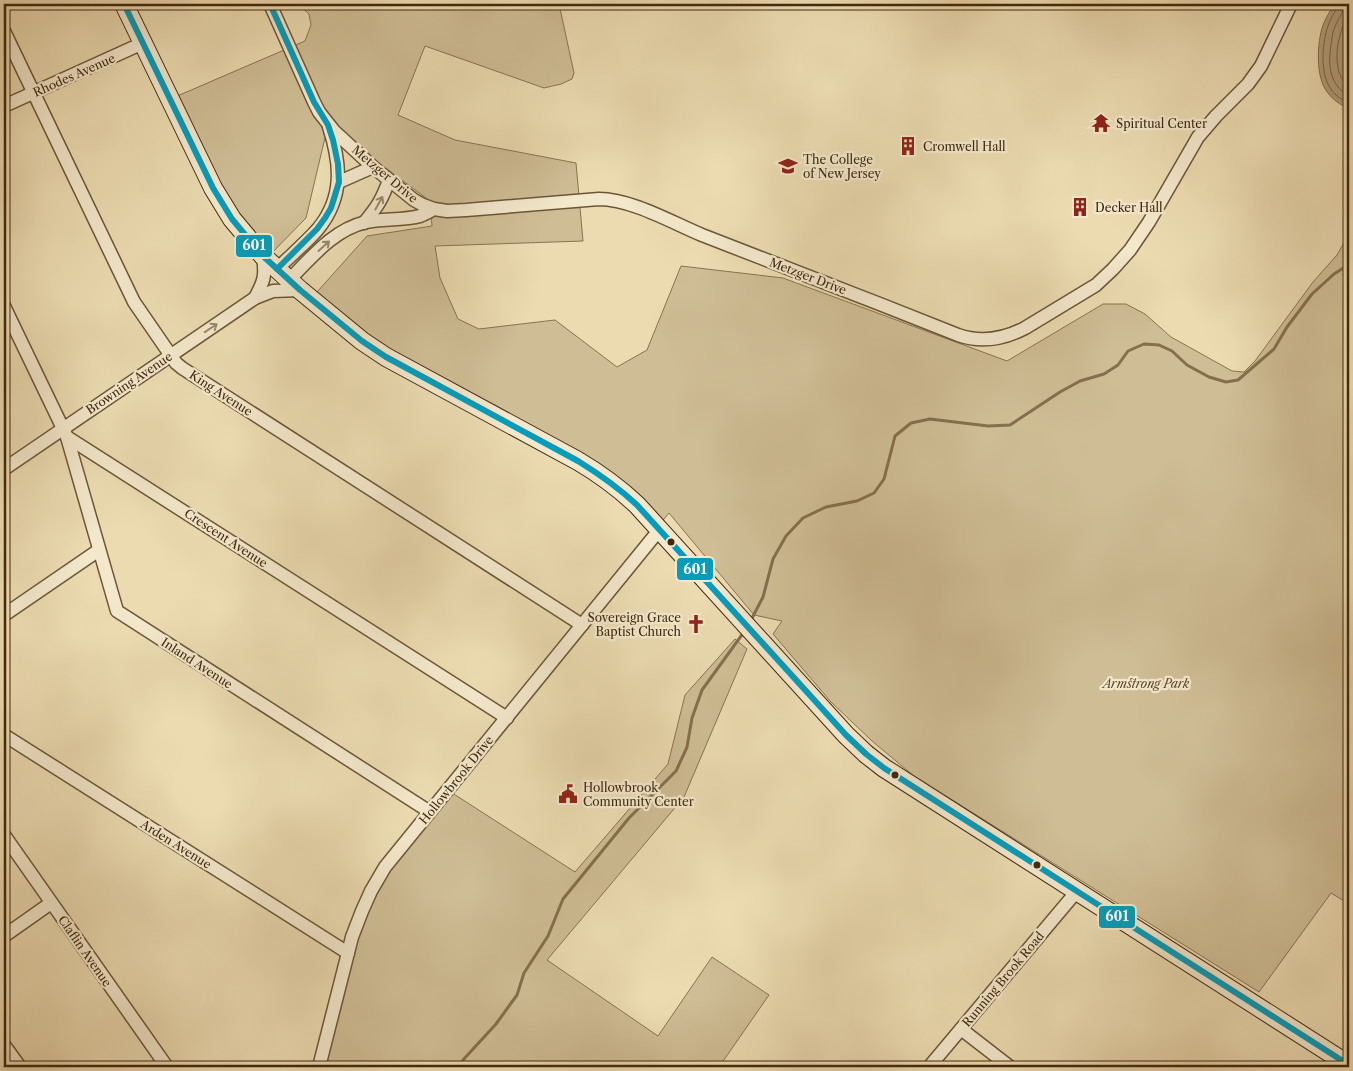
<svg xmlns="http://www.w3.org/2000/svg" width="1353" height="1071" viewBox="0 0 1353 1071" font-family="'Libre Caslon Text',serif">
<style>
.green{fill:#cfbd95;stroke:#887352}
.water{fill:#b29e7a;stroke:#856f4f}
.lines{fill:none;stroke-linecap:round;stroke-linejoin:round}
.shore{stroke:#7a6444;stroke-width:1}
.stream{stroke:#856f4f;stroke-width:3}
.street-casing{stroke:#6c5637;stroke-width:15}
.secondary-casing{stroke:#42290e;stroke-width:20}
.street{stroke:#f3e8cc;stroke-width:12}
.secondary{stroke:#f3e8cc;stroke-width:18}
.bus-1-casing{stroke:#f3e8cc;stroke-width:10}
.bus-1{stroke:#079cbb;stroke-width:6}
.oneway{stroke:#9a886d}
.bus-dot{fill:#42290e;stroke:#f3e8cc;stroke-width:2}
.labels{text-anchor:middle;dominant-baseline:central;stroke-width:4.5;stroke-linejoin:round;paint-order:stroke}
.street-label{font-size:12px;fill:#42290e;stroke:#f3e8cc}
.poi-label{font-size:12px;fill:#42290e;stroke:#f3e8cc;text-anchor:start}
.park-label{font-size:12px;font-style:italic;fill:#5e4729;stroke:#f3e8cc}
.line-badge{stroke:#f3e8cc;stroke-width:2}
.badge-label{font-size:14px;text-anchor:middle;font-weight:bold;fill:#fff}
</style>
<rect width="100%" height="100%" fill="#ecdbb1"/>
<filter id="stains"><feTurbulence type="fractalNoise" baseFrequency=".004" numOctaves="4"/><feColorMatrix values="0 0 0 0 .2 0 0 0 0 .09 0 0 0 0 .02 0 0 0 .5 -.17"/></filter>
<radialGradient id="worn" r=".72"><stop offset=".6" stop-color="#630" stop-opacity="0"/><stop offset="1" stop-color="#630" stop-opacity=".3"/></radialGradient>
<!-- green -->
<g class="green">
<path d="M 298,4 L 509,4 L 533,9 L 540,4 L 559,4 L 574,73 L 572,79 L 561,84 L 544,88 L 425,46 L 398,115 L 455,140 L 576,163 L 583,241 L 435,246 L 440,278 L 458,319 L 479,329 L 555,320 L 617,367 L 647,350 L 681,266 L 783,278 L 1007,361 L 1103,304 L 1126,304 L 1145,314 L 1171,337 L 1232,371 L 1244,372 L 1255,361 L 1313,282 L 1337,255 L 1349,234 L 1349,904 L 1331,893 L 1259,992 L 914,776 L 872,741 L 831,702 L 773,634 L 782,621 L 754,615 L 669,513 L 654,531 L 598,478 L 309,301 L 367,236 L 432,226 L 430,201 L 328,125 L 306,218 L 263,262 L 168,100 L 305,41 L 311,25 L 309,14 Z"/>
<path d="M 735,639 L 747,649 L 684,797 L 547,960 L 658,1036 L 712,957 L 769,995 L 719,1067 L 317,1067 L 353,929 L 406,838 L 446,789 L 575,872 L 668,764 L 685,695 Z"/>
</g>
<!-- water -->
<path class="water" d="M 1334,4 L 1349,4 L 1349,109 C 1341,105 1333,100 1328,93 C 1315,78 1317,42 1323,25 C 1326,18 1330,11 1334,4 Z"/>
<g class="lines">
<!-- shore -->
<g class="shore">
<path d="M 1338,4 L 1337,7 C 1334,14 1329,21 1327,29 C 1322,46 1320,74 1331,89 C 1335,96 1343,100 1349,104"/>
<path d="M 1344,4 C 1344,13 1337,20 1334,29 C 1332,34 1332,40 1331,45 C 1328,65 1329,85 1349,96"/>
<path d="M 1349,14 C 1346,20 1342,26 1341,32 C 1335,51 1334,74 1349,88"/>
</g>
<!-- stream -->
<g class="stream">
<path d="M 750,622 L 763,597 L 773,559 L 786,536 L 803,518 L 826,507 L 857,501 L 874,493 L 884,479 L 895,436 L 911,423 L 930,419 L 988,426 L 1010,425 L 1060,392 L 1080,381 L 1104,374 L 1118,365 L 1128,351 L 1144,344 L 1159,345 L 1172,351 L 1187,365 L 1209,377 L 1226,382 L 1238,380 L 1274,349 L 1287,327 L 1312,294 L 1334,274 L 1348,265 L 1349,262"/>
<path d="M 460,1067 L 463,1060 L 496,1024 L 517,995 L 524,973 L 548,936 L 563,899 L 629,818 L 676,771 L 687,747 L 692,718 L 702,690 L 744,632"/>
</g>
<!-- street casing -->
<g class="street-casing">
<g id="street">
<path d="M 270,4 L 314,102 L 319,112 L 334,131 L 373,167 L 414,200 L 423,205 L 434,209 L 447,211 L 466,210 L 599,199 C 631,199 671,222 702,235 C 788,268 873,301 958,335 C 981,343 1004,339 1025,328 L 1096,285 L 1113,269 L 1130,250 L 1149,222 L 1198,137 L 1216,116 L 1248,84 L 1261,66 L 1291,4"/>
<path d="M 4,31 L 134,302 L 176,363 L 182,368 L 582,625"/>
<path d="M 4,106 L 143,43"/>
<path d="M 339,182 L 373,167"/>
<path d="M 364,223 C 377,207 382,200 389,180"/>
<path d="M 277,269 C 290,256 306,243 318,229 C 344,197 341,164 329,127"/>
<path d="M 289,280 C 312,257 333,230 366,222 C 383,219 405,220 420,216 C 425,214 430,211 434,209"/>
<path d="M 255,298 C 264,281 266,276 263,256"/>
<path d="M 4,306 L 67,437 L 507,718"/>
<path d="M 67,437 L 117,611 L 430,812"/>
<path d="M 4,469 L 255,298 L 273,291 L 300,290"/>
<path d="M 4,615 L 99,550"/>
<path d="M 4,735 L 348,953"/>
<path d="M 4,835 L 167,1067"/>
<path d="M 4,936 L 51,903"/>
<path d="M 961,1029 L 1010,1067"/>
<path d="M 4,1045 L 20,1067"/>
<path d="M 319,1067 L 352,937 L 362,911 L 371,891 L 385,867 L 660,529"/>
<path d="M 929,1067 L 1077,891"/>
</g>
</g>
<!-- secondary casing -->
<g class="secondary-casing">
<path id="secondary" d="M 124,4 L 213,188 L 232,219 L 263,256 L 300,290 L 362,341 L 386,357 L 578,461 C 600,474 619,488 637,505 L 846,735 L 866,754 L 884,768 L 1349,1065"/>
</g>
<!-- street -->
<use href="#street" class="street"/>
<!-- secondary -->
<use href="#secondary" class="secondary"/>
<!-- bus-1 casing -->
<g class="bus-1-casing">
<g id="bus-1">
<path d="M 124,4 L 213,188 L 232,219 L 263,256 L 300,290 L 362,341 L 386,357 L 578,461 C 599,474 619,488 637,505 L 846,735 L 866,754 L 884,768 L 1349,1065"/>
<path d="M 270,4 L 314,102 L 328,125 L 333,140 L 338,164 L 339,182 L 331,208 L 325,218 L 317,229 L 277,269"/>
</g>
</g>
<!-- bus-1 -->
<use href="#bus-1" class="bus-1"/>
</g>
<!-- one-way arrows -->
<defs><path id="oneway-shaft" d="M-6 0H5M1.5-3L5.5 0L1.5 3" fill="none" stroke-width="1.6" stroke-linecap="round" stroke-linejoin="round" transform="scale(1.25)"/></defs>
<g class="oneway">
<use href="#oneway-shaft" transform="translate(379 203) rotate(-61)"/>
<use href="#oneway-shaft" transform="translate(324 246) rotate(-42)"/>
<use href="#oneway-shaft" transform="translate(211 328) rotate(-34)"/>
</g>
<!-- icons -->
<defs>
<g id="temple-bare" transform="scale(1.5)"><path d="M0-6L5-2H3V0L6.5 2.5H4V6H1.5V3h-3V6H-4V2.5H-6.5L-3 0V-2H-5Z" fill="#8f2418" stroke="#f3e8cc" stroke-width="2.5" paint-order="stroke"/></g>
<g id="building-bare" transform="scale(1.5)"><path d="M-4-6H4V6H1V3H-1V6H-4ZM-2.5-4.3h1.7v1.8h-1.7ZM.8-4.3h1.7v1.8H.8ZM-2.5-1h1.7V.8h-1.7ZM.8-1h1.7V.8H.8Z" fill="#8f2418" stroke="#f3e8cc" stroke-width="2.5" paint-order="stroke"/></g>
<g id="university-bare" transform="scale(1.5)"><path d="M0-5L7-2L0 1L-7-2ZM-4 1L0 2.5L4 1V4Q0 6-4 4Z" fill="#8f2418" stroke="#f3e8cc" stroke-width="2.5" paint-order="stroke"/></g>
<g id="church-bare" transform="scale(1.5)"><path d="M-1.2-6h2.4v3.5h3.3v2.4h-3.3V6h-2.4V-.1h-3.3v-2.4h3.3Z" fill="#8f2418" stroke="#f3e8cc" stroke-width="2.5" paint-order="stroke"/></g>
<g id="civic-bare" transform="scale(1.5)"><path d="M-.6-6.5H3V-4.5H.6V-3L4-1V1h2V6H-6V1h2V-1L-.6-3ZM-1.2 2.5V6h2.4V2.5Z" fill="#8f2418" stroke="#f3e8cc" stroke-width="2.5" paint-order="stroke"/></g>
</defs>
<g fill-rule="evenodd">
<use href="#temple-bare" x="1101" y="123"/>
<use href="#building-bare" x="908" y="146"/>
<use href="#university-bare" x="788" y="166"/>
<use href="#building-bare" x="1080" y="207"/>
<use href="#church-bare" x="696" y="624"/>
<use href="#civic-bare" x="568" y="794"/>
</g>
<!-- markers -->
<g class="bus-dot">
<circle cx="671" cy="542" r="4.5"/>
<circle cx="895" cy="775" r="4.5"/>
<circle cx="1037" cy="865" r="4.5"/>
</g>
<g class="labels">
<!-- street labels -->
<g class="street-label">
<text transform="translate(74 75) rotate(-24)">Rhodes Avenue</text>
<text transform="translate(385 174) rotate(40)">Metzger Drive</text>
<text transform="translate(808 276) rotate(21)">Metzger Drive</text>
<text transform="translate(129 383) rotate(-34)">Browning Avenue</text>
<text transform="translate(221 393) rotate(33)">King Avenue</text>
<text transform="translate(226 538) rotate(33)">Crescent Avenue</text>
<text transform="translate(197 663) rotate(33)">Inland Avenue</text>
<text transform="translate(456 780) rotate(-51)">Hollowbrook Drive</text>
<text transform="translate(176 844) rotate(32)">Arden Avenue</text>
<text transform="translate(85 951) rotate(55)">Claflin Avenue</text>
<text transform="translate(1003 979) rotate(-50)">Running Brook Road</text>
</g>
<!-- poi labels -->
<g class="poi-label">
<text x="1116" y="123">Spiritual Center</text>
<text x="923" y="146">Cromwell Hall</text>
<text x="803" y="159">The College<tspan x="803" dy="14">of New Jersey</tspan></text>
<text x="1095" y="207">Decker Hall</text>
<text x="681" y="617" text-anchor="end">Sovereign Grace<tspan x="681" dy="14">Baptist Church</tspan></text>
<text x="583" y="787">Hollowbrook<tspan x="583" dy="14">Community Center</tspan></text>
</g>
<!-- park labels -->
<g class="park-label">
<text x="1146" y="683">Armstrong Park</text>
</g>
</g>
<g class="line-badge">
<rect x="235" y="234" width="38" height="24" rx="5" fill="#079cbb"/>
<rect x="676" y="557" width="38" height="24" rx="5" fill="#079cbb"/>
<rect x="1098" y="905" width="38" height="24" rx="5" fill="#079cbb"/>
</g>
<g class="badge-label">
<text x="254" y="250">601</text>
<text x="695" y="574">601</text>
<text x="1117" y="921">601</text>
</g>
<!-- margin -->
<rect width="1353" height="1071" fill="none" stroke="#ecdbb1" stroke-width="20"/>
<rect x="5" y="5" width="1343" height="1061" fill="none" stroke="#42290e" stroke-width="2.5"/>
<rect x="10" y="10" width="1333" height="1051" fill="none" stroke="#42290e"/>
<rect width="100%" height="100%" filter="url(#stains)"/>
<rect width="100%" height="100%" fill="url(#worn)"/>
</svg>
